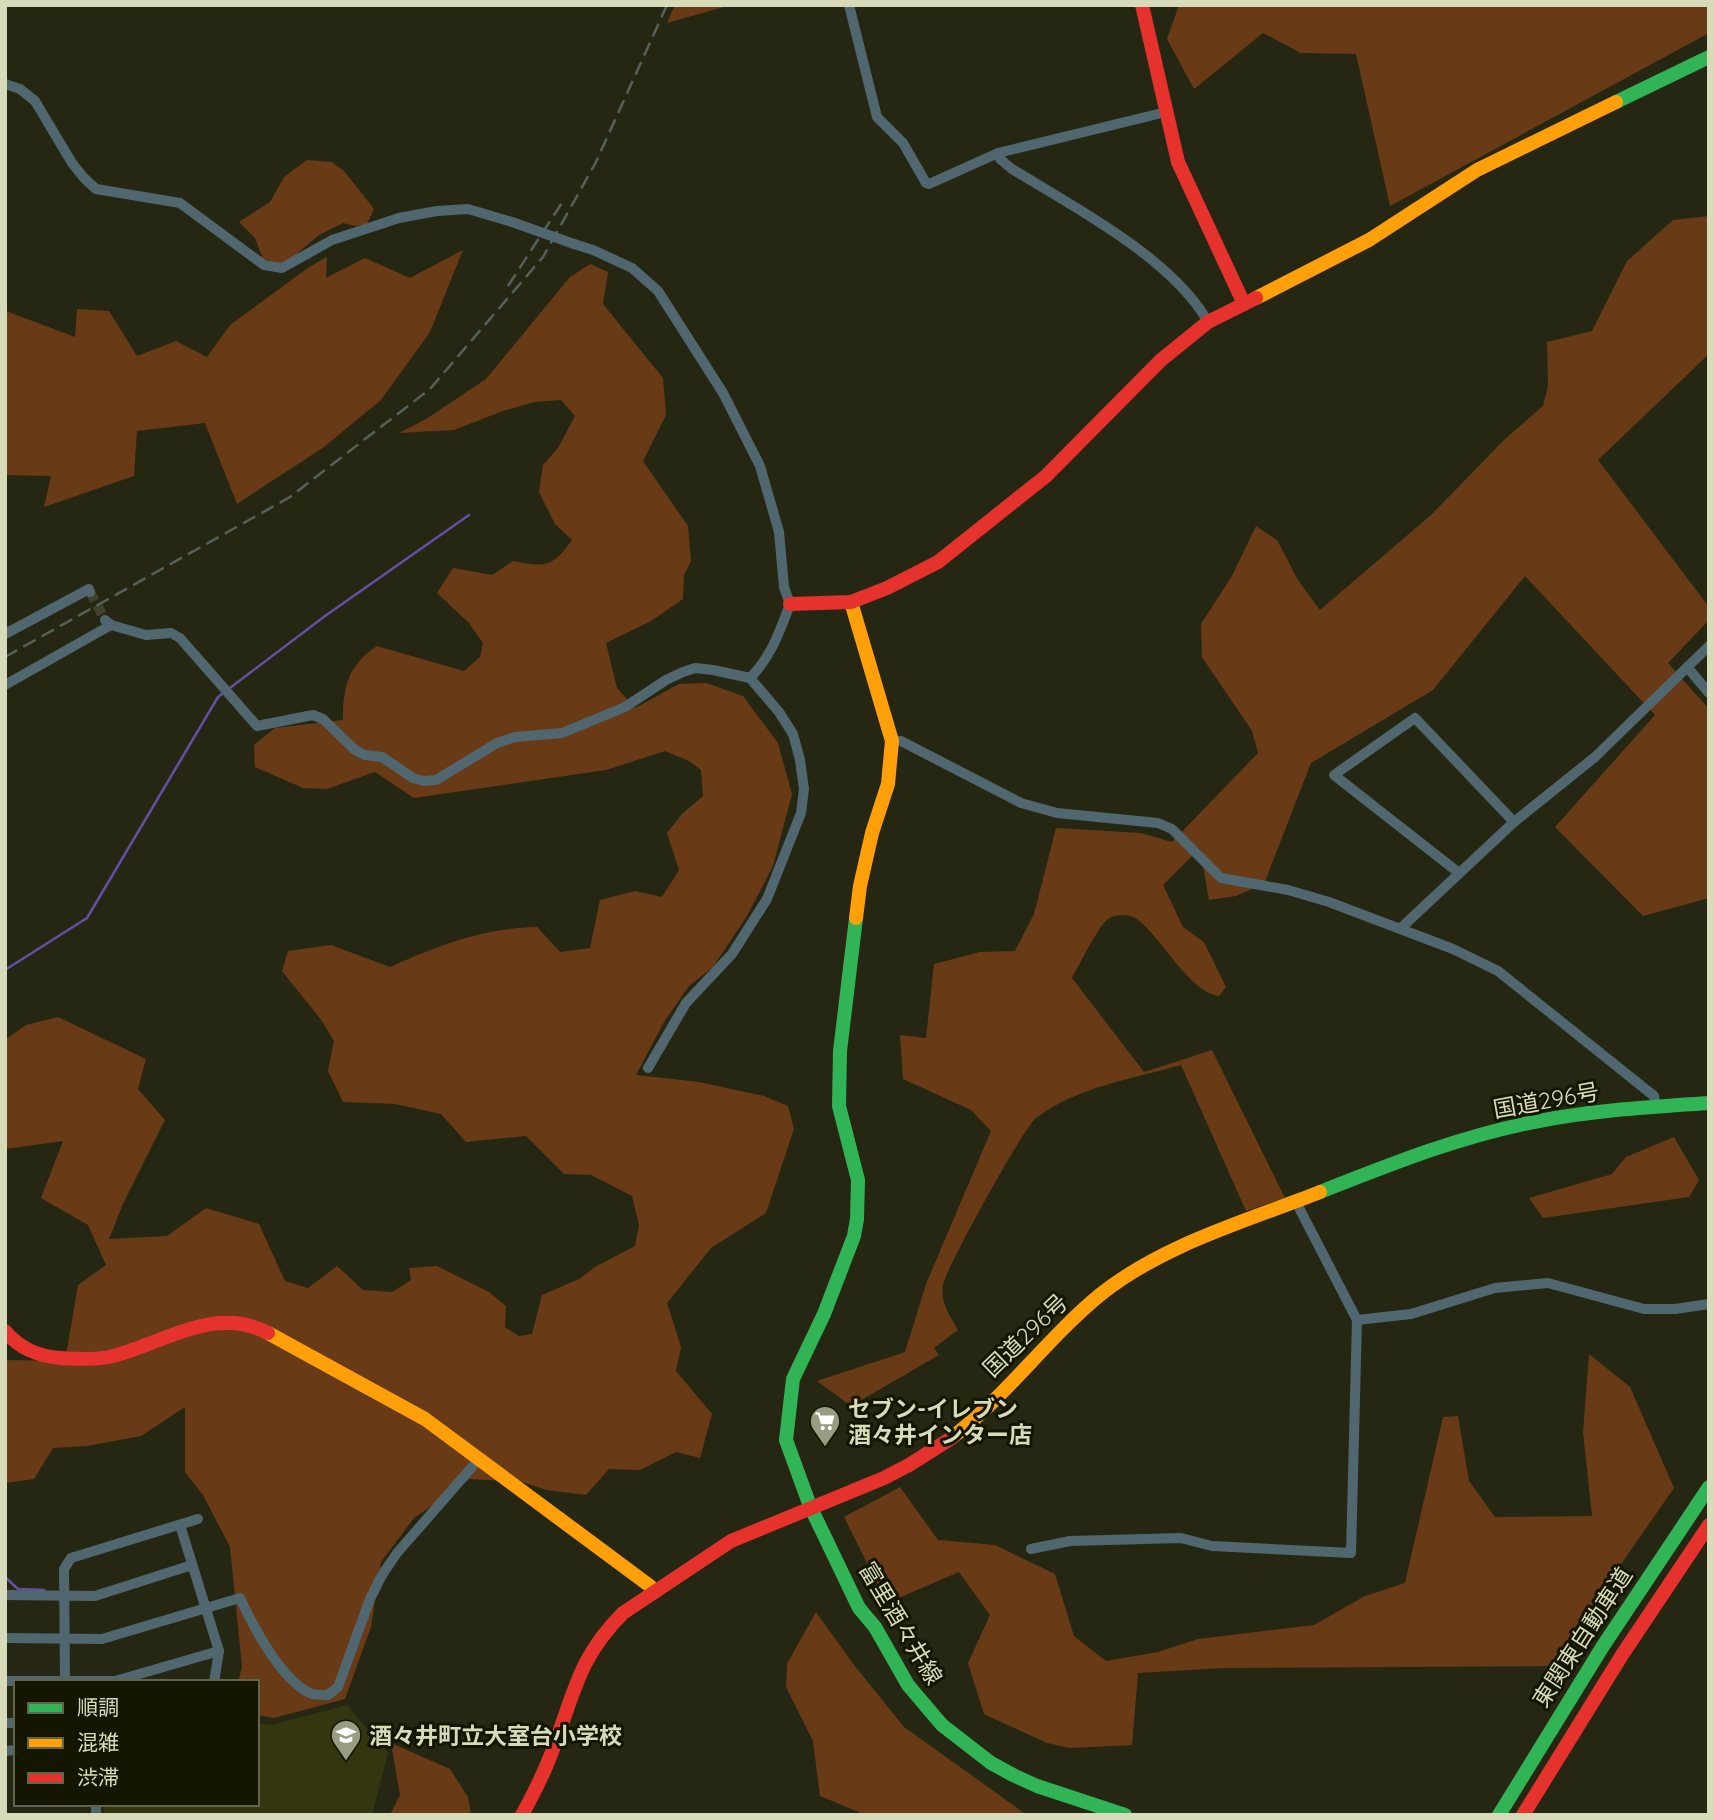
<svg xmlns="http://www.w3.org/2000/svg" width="1714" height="1820" viewBox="0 0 1714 1820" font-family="Quicksand,'Noto Sans JP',sans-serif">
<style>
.built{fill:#343610}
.green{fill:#693a16}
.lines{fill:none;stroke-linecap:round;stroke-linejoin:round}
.stream{stroke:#654ea4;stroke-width:2.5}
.street-tunnel{stroke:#41422c;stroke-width:10;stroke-dasharray:10 5;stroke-linecap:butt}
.street{stroke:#50676f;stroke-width:10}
.fast{stroke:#30b455;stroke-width:14}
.slow{stroke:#ff9f0a;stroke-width:14}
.jam{stroke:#e5322d;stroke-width:14}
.rail{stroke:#56615a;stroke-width:2.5;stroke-dasharray:14 7;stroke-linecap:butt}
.street-bridge{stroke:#50676f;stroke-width:10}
.labels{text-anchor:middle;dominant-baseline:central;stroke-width:6;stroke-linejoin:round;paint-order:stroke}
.street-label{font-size:23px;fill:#d7dbba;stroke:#151600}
.poi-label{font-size:23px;font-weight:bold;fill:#d7dbba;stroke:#151600;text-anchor:start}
</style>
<rect width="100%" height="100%" fill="#262713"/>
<!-- built -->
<path class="built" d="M 347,1705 L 388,1753 L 372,1815 L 104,1815 L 103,1804 L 257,1804 L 257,1723 L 271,1725 Z"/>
<!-- green -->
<g class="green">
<path d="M 675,5 L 731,5 L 667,23 Z"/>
<path d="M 1179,5 L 1709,5 L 1709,33 L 1390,206 L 1356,54 L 1301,53 L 1263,33 L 1194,89 L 1167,39 Z"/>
<path d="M 307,160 L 332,162 L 344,171 L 374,209 L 367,224 L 355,226 L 343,223 L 319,235 L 285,264 L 263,259 L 255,238 L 239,222 L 270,202 L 284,177 Z"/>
<path d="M 1709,216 L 1709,354 L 1598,460 L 1709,607 L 1709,620 L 1668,663 L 1709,709 L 1709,898 L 1643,916 L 1555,827 L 1655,715 L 1525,576 L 1433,690 L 1311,763 L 1264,884 L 1236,896 L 1209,900 L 1200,848 L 1163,885 L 1183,927 L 1204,942 L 1226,987 L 1219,996 C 1190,993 1161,937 1138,920 C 1131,914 1116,913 1108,919 C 1099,925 1078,967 1072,978 L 1144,1072 L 1212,1050 L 1285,1198 L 1246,1211 L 1181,1065 C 1132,1079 1077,1087 1036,1118 C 1025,1125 945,1270 943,1285 C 940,1302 950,1316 958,1330 L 934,1348 L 939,1355 L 851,1406 L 817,1381 L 905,1352 L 926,1284 L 991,1131 L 971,1110 L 903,1079 L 900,1035 L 926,1038 L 934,964 L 980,952 L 1015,951 L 1034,914 L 1056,828 L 1141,833 L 1172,842 L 1258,753 L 1252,731 L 1202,657 L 1201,624 L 1232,576 L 1256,526 L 1277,540 L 1298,580 L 1320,610 L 1431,515 L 1504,440 L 1543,406 L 1548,386 L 1547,342 L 1592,331 L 1627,261 L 1673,220 Z"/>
<path d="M 463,250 L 430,332 L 381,400 L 324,447 L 237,504 L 205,423 L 137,431 L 134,476 L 44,507 L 51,476 L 5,475 L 6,311 L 75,337 L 77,309 L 109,311 L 137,356 L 176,341 L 207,357 L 230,325 L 309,267 L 327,257 L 326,278 L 365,258 L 410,278 Z"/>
<path d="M 590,264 L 608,272 L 603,304 L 663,378 L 666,415 L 643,461 L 688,526 L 691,561 L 684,575 L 683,599 L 651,621 L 606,643 L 617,688 L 635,708 L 679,684 L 706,683 L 743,696 L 778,743 L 792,794 L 773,866 L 747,916 L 713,967 L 689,986 L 664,1022 L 636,1075 L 699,1082 L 764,1096 L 788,1106 L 794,1129 L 766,1213 L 711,1248 L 667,1303 L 681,1347 L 676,1371 L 712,1414 L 700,1458 L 676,1452 L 640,1470 L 609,1469 L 586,1495 L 546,1490 L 523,1482 L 470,1479 L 414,1518 L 381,1562 L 371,1627 L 345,1699 L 274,1718 L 257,1715 L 257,1682 L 238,1682 L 242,1667 L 230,1547 L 203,1495 L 185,1472 L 185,1407 L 141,1436 L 87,1446 L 53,1448 L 34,1479 L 5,1483 L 5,1360 L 65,1361 L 78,1285 L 106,1265 L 88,1225 L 41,1198 L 63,1141 L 5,1149 L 5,1040 L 26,1025 L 58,1017 L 146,1059 L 138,1089 L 165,1120 L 123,1204 L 109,1239 L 167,1236 L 206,1208 L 259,1224 L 285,1281 L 308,1288 L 337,1266 L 363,1290 L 392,1292 L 411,1280 L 409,1268 L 437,1266 L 489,1292 L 506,1306 L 505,1327 L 519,1336 L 532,1334 L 542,1295 L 579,1279 L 595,1267 L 635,1246 L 639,1225 L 632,1196 L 591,1175 L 564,1174 L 526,1136 L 466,1142 L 441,1114 L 395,1104 L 343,1102 L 328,1071 L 334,1041 L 322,1021 L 282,971 L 288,951 L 331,945 L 390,967 C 438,945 484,928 537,927 L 560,952 L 590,948 L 600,900 L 635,891 L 662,897 L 679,870 L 667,833 L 682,814 L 703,796 L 701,770 L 689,761 L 665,751 L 606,770 L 414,798 L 375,772 L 327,789 L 303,788 L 255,767 L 254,745 L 275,728 L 343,720 C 343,687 348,665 377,646 L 464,671 L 480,657 L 483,643 L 469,623 L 437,593 L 453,568 L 492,575 L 513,561 C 545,567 552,568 572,540 L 555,524 L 539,492 L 543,465 L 558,448 L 575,416 L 561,400 L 535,402 L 503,411 L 454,430 L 399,433 L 426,419 L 486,379 L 570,277 Z"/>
<path d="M 1674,1137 L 1699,1180 L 1689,1197 L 1543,1218 L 1529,1198 L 1612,1174 L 1626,1157 Z"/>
<path d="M 1589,1354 L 1630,1387 L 1674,1488 L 1550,1666 L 1224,1668 L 1138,1673 L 1132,1745 L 1070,1748 L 1047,1743 L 984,1714 L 968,1663 L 990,1615 L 959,1572 L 887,1603 L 844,1517 L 900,1487 L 938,1540 L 995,1545 L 1055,1574 L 1074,1636 L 1106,1661 L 1158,1652 L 1198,1639 L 1314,1625 L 1365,1596 L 1405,1583 L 1443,1417 L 1458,1416 L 1469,1481 L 1495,1517 L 1592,1516 L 1583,1432 Z"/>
<path d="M 816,1612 L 854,1665 L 904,1727 L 1027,1815 L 866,1815 L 820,1796 L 813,1741 L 786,1687 L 787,1664 Z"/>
<path d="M 391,1743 L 450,1769 L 468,1797 L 471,1815 L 390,1815 L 400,1795 Z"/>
</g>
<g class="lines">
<!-- stream -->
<g class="stream">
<path d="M 5,970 L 87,918 L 218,697 L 325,616 L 469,515"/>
<path d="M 5,1577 L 18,1589 L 44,1590"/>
</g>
<!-- street-tunnel -->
<path class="street-tunnel" d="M 90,592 L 105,620"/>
<!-- street -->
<g class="street">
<path d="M 849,5 L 877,117 L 903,143 L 926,183 L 929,184 L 998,153 L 1166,112"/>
<path d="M 5,84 L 20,89 L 35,101 L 72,163 L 84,178 L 96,189 L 180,203 L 264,265 L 282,268 L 332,240 L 399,218 L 437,211 L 468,209 L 512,222"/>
<path d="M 998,153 L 1000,159 L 1012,169 C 1074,207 1172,258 1208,322"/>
<path d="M 574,244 L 593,250 L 632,268 L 658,291 L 723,393 L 760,466 L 779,532 L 784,587 L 790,604 C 780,631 771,657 750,678"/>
<path d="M 111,625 L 146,635 L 171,633 L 180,638 L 257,726 L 313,715 L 323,719 L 355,750 L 365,755 L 382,757 L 413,778 L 424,781 L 436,780 L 497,743 L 515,737 L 562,733 L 625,707 L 666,680 L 683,672 L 695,668 L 713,670 L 750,678 L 779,712 L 793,734 L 800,760 L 804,789 L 801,813 L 767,899 L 732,954 L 686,1003 L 648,1068"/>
<path d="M 5,634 L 89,589 L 90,592"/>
<path d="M 1687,667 L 1709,693"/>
<path d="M 5,685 L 111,625 L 105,620"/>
<path d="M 892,741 L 901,741 L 1021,803 L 1057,813 L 1158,823 L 1172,829 L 1221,878 L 1288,890 L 1329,902 L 1453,949 L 1498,971 L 1654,1096 L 1656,1107"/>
<path d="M 1459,873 L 1334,775 L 1415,718 L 1514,822"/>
<path d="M 1401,928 L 1514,822 L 1595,757 L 1709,646"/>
<path d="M 1357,1320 L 1411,1314 L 1495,1288 L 1548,1283 L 1644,1309 L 1675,1309 L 1709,1304"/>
<path d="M 180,1525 L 219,1651 L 214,1682"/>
<path d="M 1031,1549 L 1070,1541 L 1181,1538 L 1212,1546 L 1351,1553 L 1357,1320 L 1296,1202"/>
<path d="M 5,1595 L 95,1596 L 192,1565"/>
<path d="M 5,1638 L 102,1639 L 240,1598 C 253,1626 282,1682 312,1694 C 316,1695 323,1695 328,1695 L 338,1687 L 370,1599 L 382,1575 L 397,1553 L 479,1459"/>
<path d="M 5,1681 L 115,1681 L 219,1651"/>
<path d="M 65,1682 L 64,1569 L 71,1558 L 198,1519"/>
<path d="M 5,1723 L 16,1723"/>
<path d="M 5,1751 L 16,1750"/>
<path d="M 96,1804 L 96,1815"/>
</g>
<!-- fast -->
<g class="fast">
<path d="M 1616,102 L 1709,57"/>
<path d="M 1320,1192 C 1391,1164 1463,1135 1539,1121 C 1595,1110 1652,1107 1709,1103"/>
<path d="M 810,1506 L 786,1440 L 793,1379 L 824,1314 L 854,1236 L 857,1219 L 858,1180 L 839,1106 L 840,1051 L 856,918"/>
<path d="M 810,1506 L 859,1608 L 875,1627 L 908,1685 L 942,1725 L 991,1763 L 1013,1775 L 1037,1786 L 1125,1815"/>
<path d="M 1499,1815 L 1603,1646 L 1709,1487"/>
</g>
<!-- slow -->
<g class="slow">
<path d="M 1256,298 L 1369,240 L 1477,170 L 1616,102"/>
<path d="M 851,602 L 892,741 L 888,784 L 872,833 L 860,886 L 856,918"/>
<path d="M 268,1333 L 425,1419 L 650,1586 L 654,1592"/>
<path d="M 950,1439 C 1006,1397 1047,1338 1101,1294 C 1164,1244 1247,1221 1320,1192"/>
</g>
<!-- jam -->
<g class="jam">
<path d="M 1142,5 L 1178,162 L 1244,304"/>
<path d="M 790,604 L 851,602 L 887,588 L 938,562 L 1046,476 L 1161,360 L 1208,322 L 1256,298"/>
<path d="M 5,1331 C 20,1349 38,1356 61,1358 C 76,1359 94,1360 109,1357 C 161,1345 214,1304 268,1333"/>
<path d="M 522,1815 C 534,1793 546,1770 554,1746 C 575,1691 579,1657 623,1613 L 731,1541 L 884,1478 L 909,1465 L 950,1439"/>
<path d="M 1523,1815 L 1622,1655 L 1709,1525"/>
</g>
<!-- rail -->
<g class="rail">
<path d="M 508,286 L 565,198"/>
<path d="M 5,657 L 290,497 L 430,389 L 543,257 L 596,162 L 667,5"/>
</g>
<!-- street-bridge -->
<path class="street-bridge" d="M 512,222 L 574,244"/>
</g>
<!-- icons -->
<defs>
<g id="supermarket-pin" transform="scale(1.575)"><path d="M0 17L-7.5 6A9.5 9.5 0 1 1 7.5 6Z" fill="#999c80" stroke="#151600"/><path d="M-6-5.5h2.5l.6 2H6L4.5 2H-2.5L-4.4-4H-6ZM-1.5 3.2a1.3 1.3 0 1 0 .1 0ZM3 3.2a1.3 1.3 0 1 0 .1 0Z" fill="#fff"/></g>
<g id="school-pin" transform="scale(1.575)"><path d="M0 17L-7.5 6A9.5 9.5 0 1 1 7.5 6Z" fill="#999c80" stroke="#151600"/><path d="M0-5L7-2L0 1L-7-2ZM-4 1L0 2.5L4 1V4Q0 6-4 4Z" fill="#fff"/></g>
</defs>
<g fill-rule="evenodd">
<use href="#supermarket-pin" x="825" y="1421"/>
<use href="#school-pin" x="346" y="1735"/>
</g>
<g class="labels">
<!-- street labels -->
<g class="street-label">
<text transform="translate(1546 1100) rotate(-10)">国道296号</text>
<text transform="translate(1025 1335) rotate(-44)">国道296号</text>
<text transform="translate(901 1623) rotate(59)">富里酒々井線</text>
<text transform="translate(1582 1637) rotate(-57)">東関東自動車道</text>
</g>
<!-- poi labels -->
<g class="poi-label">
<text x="848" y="1408">セブン-イレブン<tspan x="848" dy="26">酒々井インター店</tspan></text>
<text x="369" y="1735">酒々井町立大室台小学校</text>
</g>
</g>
<!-- border -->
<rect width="1714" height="1820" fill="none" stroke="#d7dbba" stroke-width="14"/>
<!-- legend -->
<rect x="14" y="1680" width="245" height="126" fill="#151600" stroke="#63654a" stroke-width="2"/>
<rect x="28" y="1703" width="35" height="10" fill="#30b455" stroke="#63654a" stroke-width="2"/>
<text x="77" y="1715" font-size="21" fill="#d7dbba">順調</text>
<rect x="28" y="1738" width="35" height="10" fill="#ff9f0a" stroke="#63654a" stroke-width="2"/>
<text x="77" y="1750" font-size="21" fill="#d7dbba">混雑</text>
<rect x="28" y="1773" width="35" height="10" fill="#e5322d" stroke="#63654a" stroke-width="2"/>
<text x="77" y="1785" font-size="21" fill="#d7dbba">渋滞</text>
</svg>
